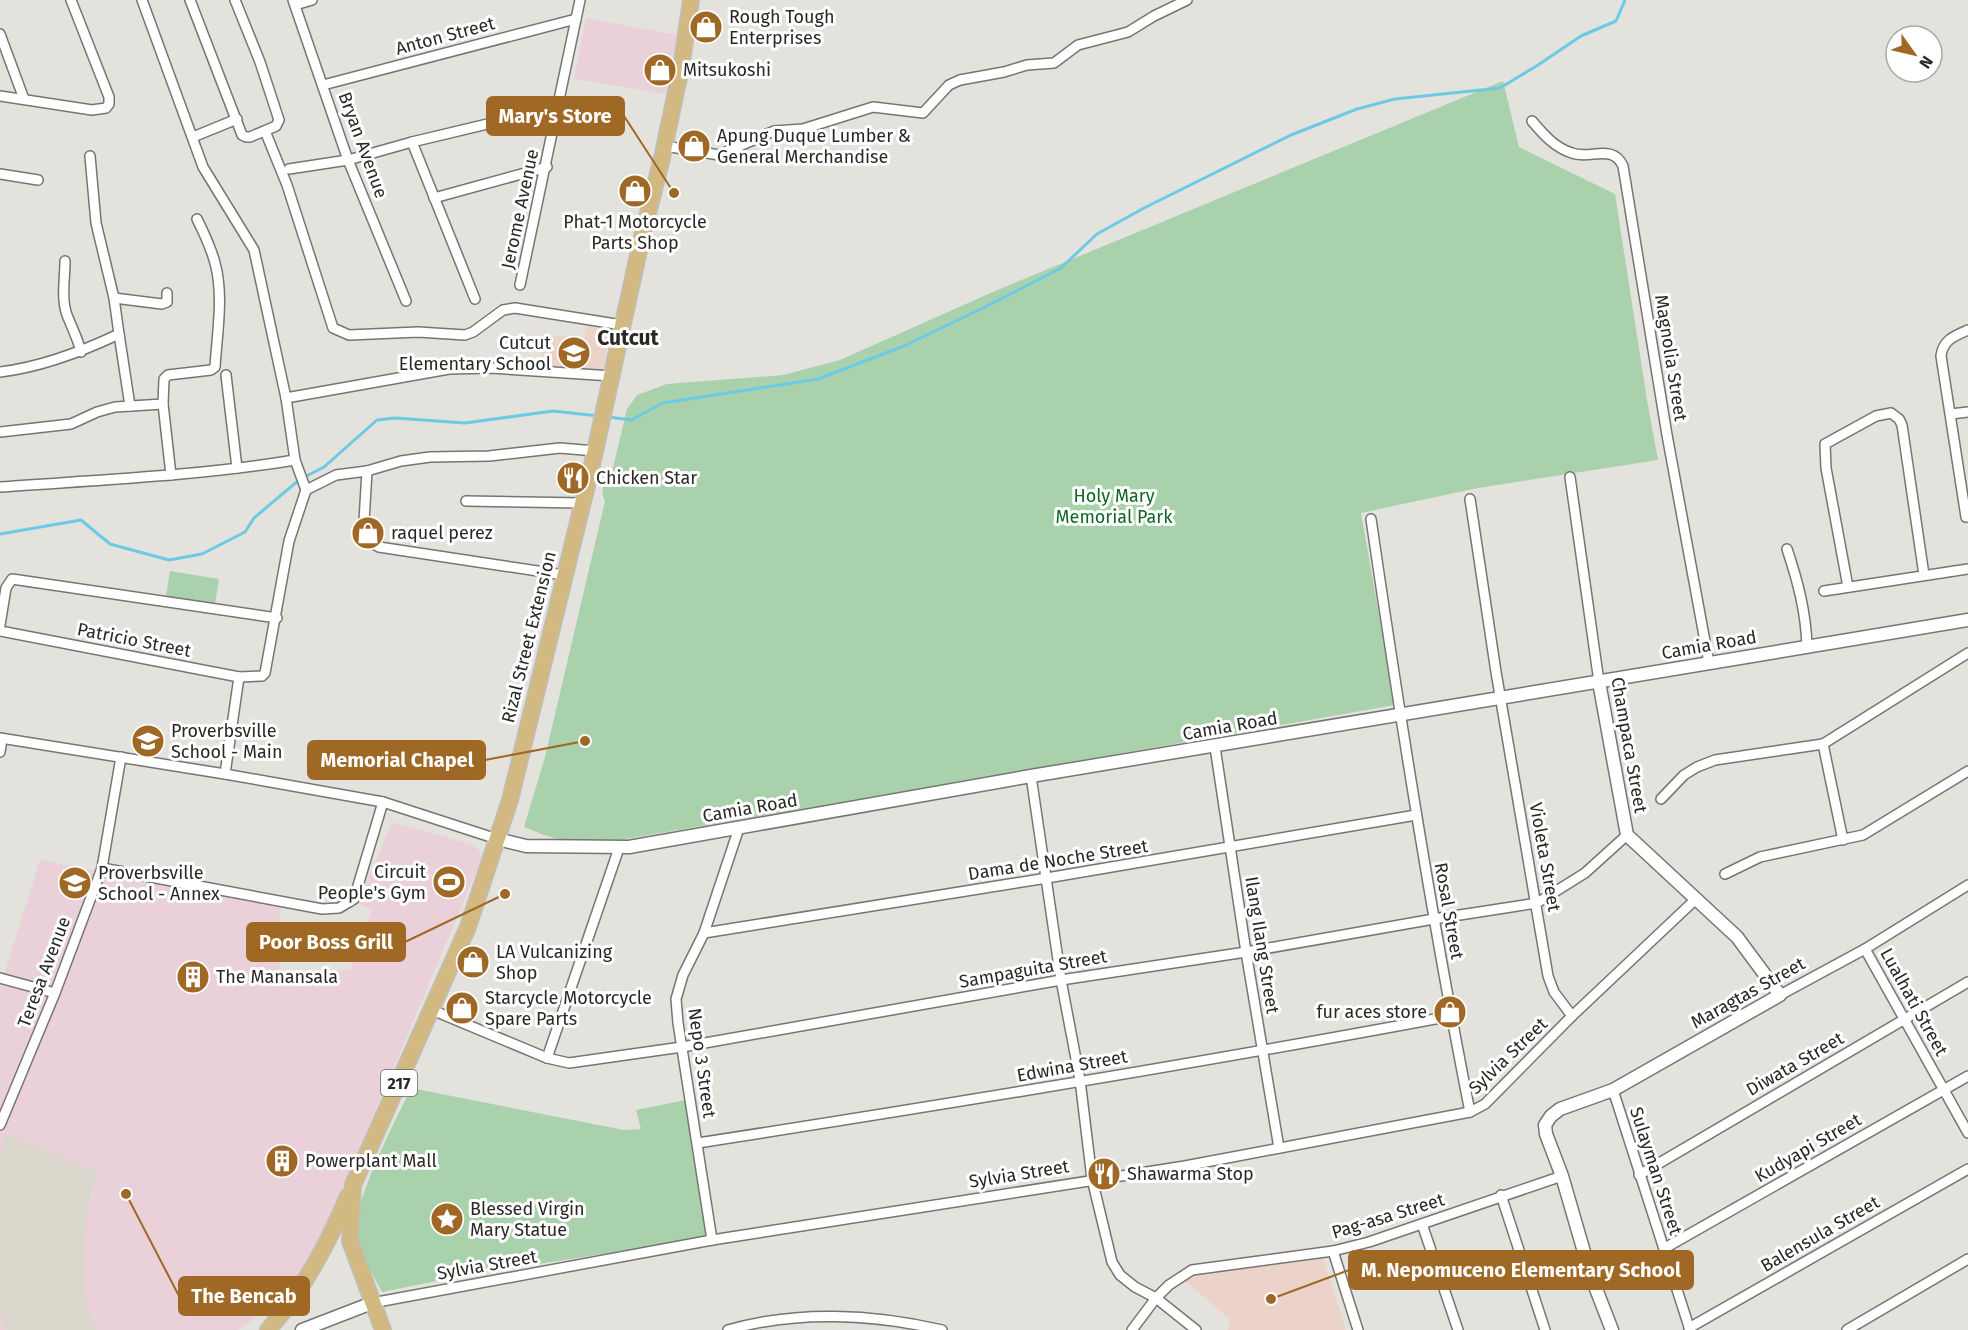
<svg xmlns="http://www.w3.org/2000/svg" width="1968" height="1330" viewBox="0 0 1968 1330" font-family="'Fira Sans',sans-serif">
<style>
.commercial{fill:#ead1d9}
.built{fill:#dcd7cc}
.education{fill:#ebd3ca}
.green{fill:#a9d2ac}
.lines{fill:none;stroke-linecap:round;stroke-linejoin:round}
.stream{stroke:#6ccae5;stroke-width:3}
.minor-casing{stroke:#777571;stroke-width:12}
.tertiary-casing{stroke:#777571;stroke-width:15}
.primary-casing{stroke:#bfbebe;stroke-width:18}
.minor{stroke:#fff;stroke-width:9}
.tertiary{stroke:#fff;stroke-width:12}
.primary{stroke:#d1b981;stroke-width:15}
.labels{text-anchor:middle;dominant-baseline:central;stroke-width:6;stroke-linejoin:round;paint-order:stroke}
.shield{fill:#fff;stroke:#696867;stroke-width:1.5}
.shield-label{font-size:16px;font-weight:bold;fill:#292826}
.poi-label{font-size:18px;fill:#292826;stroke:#fff;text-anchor:start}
.street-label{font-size:18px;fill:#292826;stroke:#fff}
.park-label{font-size:18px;fill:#0d6624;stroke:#fff}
.quarter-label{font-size:21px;font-weight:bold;fill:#292826;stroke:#fff}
.leader{fill:none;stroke:#9f6824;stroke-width:2}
.callout-dot{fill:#9f6824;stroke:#fff;stroke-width:2}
.callout{fill:#9f6824;stroke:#9f6824;stroke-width:2}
.callout-label{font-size:20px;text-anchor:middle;font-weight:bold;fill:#fff}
</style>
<rect width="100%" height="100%" fill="#e4e2dd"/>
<!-- commercial -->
<g class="commercial">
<path d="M 586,18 L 677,35 L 666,94 L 574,79 Z"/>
<path d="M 392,822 L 474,845 L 480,851 L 482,858 L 330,1219 L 301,1275 L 256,1317 L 238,1330 L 0,1330 L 0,987 L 40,860 L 281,908 L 276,944 L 282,976 L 351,969 L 372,910 L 358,903 Z"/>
</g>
<!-- built -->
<path class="built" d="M 6,1134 L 98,1171 L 86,1214 L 84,1291 L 88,1309 L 98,1330 L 6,1330 L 0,1316 L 0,1154 Z"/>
<!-- education -->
<g class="education">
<path d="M 587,326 L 609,330 L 604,373 L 541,368 L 541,335 L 584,338 Z"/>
<path d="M 1322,1254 L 1346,1330 L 1228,1330 L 1230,1319 L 1183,1279 Z"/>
</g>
<!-- green -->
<g class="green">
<path d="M 1503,81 L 1519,147 L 1615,194 L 1647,400 L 1658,460 L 1478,488 L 1361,513 L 1395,705 L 970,780 L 816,810 L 747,818 L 609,842 L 577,845 L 544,835 L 524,827 L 545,757 L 605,501 C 600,491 603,483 611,476 L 627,409 L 637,395 L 667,384 L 783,375 L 840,360 L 995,291 Z"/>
<path d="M 170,571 L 219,579 L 215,604 L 166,596 Z"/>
<path d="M 411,1088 L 624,1130 L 641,1129 L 636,1110 L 686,1100 L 708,1237 C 599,1256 490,1269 382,1292 C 374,1276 362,1259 357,1242 C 347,1211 396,1120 411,1088 Z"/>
</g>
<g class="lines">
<!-- stream -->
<g class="stream">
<path d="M 609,417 L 631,420 L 663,403 L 818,379 L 904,346 L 987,306 L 1061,268 L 1097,234 L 1144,208 L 1291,135 L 1357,109 L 1395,99 L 1500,88 L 1538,65 L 1581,36 L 1616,21 L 1625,0"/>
<path d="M 0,534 L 81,520 L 110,544 L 169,560 L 202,554 L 245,532 L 254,518 L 299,480 L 324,467 L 377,420 L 395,418 L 465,423 L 553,411 L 599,416"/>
</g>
<!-- minor casing -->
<g class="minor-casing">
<g id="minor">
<path d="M 190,0 L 242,135 L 246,137 L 250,137 L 276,126 L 279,120 L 260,62 L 235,0"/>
<path d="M 293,0 L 348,160 L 406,301"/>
<path d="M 295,5 L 312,0"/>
<path d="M 0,34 L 24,99"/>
<path d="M 323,85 L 576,19"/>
<path d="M 0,96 L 92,110 L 106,108 L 109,104 L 109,97 L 71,0"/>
<path d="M 1532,121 C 1543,134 1555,148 1572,153 C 1590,160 1612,143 1623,166 L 1667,435 L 1709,663"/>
<path d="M 265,131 L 287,185 L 333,328 L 349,335 L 418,332 L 465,335 L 473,332 L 503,310 L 515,308 L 622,325"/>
<path d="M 193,137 L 237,119"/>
<path d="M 412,142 L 475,299"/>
<path d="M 665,146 L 719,155 L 774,131 L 803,129 L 873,107 L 923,113 L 949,85 L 960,80 L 1004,72 L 1027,65 L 1054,63 L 1078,45 L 1128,32 L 1154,16 L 1187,0"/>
<path d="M 289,169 L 348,160 L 412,142 L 559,107"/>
<path d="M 0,174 L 38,180"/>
<path d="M 434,198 L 547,167"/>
<path d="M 65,261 C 65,278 61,299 67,315 C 72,328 78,339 81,352"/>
<path d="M 520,285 L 580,0"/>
<path d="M 114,298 L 162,304 L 167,302 L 167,293"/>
<path d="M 1968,330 C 1954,336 1943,340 1941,356 L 1966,517 L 1968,517"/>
<path d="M 119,334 L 130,406"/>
<path d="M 0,372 C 42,367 81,352 119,334 L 114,298 L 96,223 L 90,156"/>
<path d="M 226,375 L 237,468"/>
<path d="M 286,398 L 449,369 L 491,368 L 612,376"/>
<path d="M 1951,414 L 1968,412"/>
<path d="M 0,432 L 71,424 L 97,412 L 115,407 L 163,404"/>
<path d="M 171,475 L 163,404 L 164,379 L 168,375 L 211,370 L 215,367 C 217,333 224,296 215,263 C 211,248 204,233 197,219"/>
<path d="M 1570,477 L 1599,682"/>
<path d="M 0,487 C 98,480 198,476 295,460"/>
<path d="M 306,490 L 336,475 L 367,471"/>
<path d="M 1470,499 L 1496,672 L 1548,976 L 1554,992 L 1572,1016"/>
<path d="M 466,501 L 582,503"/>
<path d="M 1371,519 C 1400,718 1431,916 1470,1112"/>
<path d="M 1787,549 C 1798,582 1806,612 1807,647"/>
<path d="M 564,575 L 379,547 L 363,538 L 367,471 L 401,461 L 430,457 L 489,456 L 560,448 L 595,451"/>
<path d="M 1848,587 L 1826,468 L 1825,444 L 1876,416 L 1891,413 L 1899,419 L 1902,425 L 1924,575"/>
<path d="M 1824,591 L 1968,569"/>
<path d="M 0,625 L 6,588 L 12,579 L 277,618"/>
<path d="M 0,631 L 239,677 L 262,676 L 265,673 L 289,541 L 306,490 L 295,460 L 286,398 L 254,250 L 203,167 L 142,0"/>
<path d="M 0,738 L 225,774 L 383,802 L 497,839"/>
<path d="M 1823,744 L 1843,840"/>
<path d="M 1215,747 L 1246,952 L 1279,1148"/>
<path d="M 0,752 L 2,739"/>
<path d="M 225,774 L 239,677"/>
<path d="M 1031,776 L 1061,980 L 1080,1080 L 1092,1179 L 1112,1262 L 1120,1275 L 1135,1287 L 1156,1298 L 1196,1330"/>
<path d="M 1661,799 L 1684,775 L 1697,767 L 1715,760 L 1823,744 L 1968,653"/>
<path d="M 102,868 L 322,909 L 339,908 L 354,899 L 383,802"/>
<path d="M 1725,874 L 1760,857 L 1863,835 L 1968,771"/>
<path d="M 704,933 L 1047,878 L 1416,815"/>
<path d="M 1865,949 L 1968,1133"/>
<path d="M 0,978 L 55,993"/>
<path d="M 1780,995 L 1865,949 L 1968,885"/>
<path d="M 432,1010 L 547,1058 L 569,1063 L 682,1047 L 1061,980 L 1246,952 L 1434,919 L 1537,903 L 1585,873 L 1627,835"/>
<path d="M 547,1058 L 619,848"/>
<path d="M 1613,1090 L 1690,1330"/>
<path d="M 0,1125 L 55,993 L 102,868 L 121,757"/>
<path d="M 698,1143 C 949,1104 1200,1063 1451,1016"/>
<path d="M 1639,1175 L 1968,982"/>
<path d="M 1501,1195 L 1545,1330"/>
<path d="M 1422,1224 L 1458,1330"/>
<path d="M 712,1240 L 678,1023 L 676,999 L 683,975 L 704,933 L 739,828"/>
<path d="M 1665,1248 L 1968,1076"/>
<path d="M 1333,1251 L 1358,1330"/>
<path d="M 372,1303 L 712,1240 L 1185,1166 L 1470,1112 L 1485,1104 L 1572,1016 L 1697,898"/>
<path d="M 1689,1328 L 1968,1169"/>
<path d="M 728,1330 C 797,1310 873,1314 942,1330"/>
<path d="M 1132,1330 L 1156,1298 L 1169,1285 L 1192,1270 L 1333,1251 L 1369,1242 L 1562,1176"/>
<path d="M 1847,1330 L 1968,1259"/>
</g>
</g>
<!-- tertiary casing -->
<g class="tertiary-casing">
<g id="tertiary">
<path d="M 1599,682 L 1627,835 L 1737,937 L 1780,995 L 1613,1090 L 1560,1109 L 1551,1116 L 1545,1125 L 1546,1134 L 1562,1176 L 1591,1276 L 1612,1330"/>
<path d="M 497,839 L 526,846 L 629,847 L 1031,776 L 1968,620"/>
<path d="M 302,1330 L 372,1303"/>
</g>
</g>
<!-- primary casing -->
<g class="primary-casing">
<g id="primary">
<path d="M 268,1330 C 303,1291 328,1244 348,1196"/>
<path d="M 383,1330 L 350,1241 L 353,1185 L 468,927 L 510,800 L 592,465 L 642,237 L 662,158 L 681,68 L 691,0"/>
</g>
</g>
<!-- minor -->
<use href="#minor" class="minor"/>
<!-- tertiary -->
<use href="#tertiary" class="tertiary"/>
<!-- primary -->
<use href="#primary" class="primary"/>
</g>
<!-- icons -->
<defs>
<g id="shop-disc" transform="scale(1.725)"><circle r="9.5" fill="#9f6824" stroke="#fff"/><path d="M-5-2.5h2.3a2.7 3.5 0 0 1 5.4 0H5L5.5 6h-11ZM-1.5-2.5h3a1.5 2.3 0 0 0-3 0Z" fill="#fff"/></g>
<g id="school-disc" transform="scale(1.725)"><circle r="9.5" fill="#9f6824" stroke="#fff"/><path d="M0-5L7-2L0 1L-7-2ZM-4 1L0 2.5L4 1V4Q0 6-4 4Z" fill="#fff"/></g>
<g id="restaurant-disc" transform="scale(1.725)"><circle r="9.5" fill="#9f6824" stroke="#fff"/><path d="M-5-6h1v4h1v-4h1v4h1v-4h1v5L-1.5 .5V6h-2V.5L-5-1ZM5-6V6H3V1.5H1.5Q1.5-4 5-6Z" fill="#fff"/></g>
<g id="stadium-disc" transform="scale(1.725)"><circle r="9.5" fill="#9f6824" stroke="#fff"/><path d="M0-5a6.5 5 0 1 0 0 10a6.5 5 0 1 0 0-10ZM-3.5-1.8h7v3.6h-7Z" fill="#fff"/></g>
<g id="building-disc" transform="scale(1.725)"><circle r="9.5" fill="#9f6824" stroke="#fff"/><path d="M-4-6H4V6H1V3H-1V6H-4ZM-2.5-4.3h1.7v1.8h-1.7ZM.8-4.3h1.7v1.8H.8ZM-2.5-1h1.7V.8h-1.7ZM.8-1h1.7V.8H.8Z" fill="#fff"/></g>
<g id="sight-disc" transform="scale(1.725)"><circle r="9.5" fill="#9f6824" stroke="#fff"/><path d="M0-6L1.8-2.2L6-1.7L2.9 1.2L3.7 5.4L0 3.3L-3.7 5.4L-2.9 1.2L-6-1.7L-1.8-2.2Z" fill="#fff"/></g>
</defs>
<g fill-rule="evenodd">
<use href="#shop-disc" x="706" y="27"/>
<use href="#shop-disc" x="660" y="70"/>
<use href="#shop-disc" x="694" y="146"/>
<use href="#shop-disc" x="635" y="191"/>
<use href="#school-disc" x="574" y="353"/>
<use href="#restaurant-disc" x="573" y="478"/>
<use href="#shop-disc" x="368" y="533"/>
<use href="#school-disc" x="148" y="741"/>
<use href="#stadium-disc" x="449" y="882"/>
<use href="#school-disc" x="75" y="883"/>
<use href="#shop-disc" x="473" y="962"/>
<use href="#building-disc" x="193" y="977"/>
<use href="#shop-disc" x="462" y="1008"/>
<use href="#shop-disc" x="1450" y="1012"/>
<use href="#building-disc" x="282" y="1161"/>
<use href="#restaurant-disc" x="1104" y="1174"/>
<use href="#sight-disc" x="447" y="1219"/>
</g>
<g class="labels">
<!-- shield labels -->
<rect class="shield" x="381" y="1070" width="36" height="26" rx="4.5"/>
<g class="shield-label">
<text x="399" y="1083">217</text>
</g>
<!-- poi labels -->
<g class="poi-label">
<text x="729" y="17">Rough Tough<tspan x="729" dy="21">Enterprises</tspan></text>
<text x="683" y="70">Mitsukoshi</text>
<text x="717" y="136">Apung Duque Lumber &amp;<tspan x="717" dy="21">General Merchandise</tspan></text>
<text x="635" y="222" text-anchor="middle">Phat-1 Motorcycle<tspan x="635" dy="21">Parts Shop</tspan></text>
<text x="551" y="343" text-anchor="end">Cutcut<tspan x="551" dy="21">Elementary School</tspan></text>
<text x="596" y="478">Chicken Star</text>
<text x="391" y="533">raquel perez</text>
<text x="171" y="731">Proverbsville<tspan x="171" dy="21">School - Main</tspan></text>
<text x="426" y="872" text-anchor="end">Circuit<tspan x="426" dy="21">People's Gym</tspan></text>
<text x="98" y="873">Proverbsville<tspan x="98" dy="21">School - Annex</tspan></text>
<text x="496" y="952">LA Vulcanizing<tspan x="496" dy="21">Shop</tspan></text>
<text x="216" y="977">The Manansala</text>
<text x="485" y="998">Starcycle Motorcycle<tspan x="485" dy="21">Spare Parts</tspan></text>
<text x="1427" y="1012" text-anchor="end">fur aces store</text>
<text x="305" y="1161">Powerplant Mall</text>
<text x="1127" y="1174">Shawarma Stop</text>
<text x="470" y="1209">Blessed Virgin<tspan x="470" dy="21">Mary Statue</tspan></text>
</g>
<!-- street labels -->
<g class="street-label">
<text transform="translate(445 36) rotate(-15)">Anton Street</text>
<text transform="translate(363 145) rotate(70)">Bryan Avenue</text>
<text transform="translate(520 209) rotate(-78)">Jerome Avenue</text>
<text transform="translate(1671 358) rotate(81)">Magnolia Street</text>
<text transform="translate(529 637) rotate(-76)">Rizal Street Extension</text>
<text transform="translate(134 640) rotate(11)">Patricio Street</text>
<text transform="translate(1709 645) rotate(-10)">Camia Road</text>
<text transform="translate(1230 726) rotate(-10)">Camia Road</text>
<text transform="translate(1629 745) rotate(80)">Champaca Street</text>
<text transform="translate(750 808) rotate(-10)">Camia Road</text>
<text transform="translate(1545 857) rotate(80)">Violeta Street</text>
<text transform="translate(1058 860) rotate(-9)">Dama de Noche Street</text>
<text transform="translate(1449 911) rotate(80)">Rosal Street</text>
<text transform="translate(1262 945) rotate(81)">Ilang Ilang Street</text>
<text transform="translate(1033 969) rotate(-10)">Sampaguita Street</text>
<text transform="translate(44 972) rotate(-69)">Teresa Avenue</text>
<text transform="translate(1748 993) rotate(-29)">Maragtas Street</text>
<text transform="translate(1914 1002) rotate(61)">Lualhati Street</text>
<text transform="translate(1508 1056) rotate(-44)">Sylvia Street</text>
<text transform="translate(702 1063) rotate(82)">Nepo 3 Street</text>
<text transform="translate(1795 1064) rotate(-30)">Diwata Street</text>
<text transform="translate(1072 1066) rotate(-10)">Edwina Street</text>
<text transform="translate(1808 1148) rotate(-30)">Kudyapi Street</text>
<text transform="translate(1656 1171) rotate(72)">Sulayman Street</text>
<text transform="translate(1019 1174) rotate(-9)">Sylvia Street</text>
<text transform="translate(1388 1216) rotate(-17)">Pag-asa Street</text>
<text transform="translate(1820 1234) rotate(-30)">Balensula Street</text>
<text transform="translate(487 1265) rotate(-10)">Sylvia Street</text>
</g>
<!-- park labels -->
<g class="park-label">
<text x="1114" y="496">Holy Mary<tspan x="1114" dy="21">Memorial Park</tspan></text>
</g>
<!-- quarter labels -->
<g class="quarter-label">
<text x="628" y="338">Cutcut</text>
</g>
</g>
<!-- callouts -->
<path class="leader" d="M674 193L624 116M585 741L485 760M505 894L405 942M1271 1299L1349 1270M126 1194L179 1296"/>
<g class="callout-dot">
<circle cx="674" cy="193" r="6"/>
<circle cx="585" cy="741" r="6"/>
<circle cx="505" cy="894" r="6"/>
<circle cx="1271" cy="1299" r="6"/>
<circle cx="126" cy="1194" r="6"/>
</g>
<g class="callout">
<rect x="487" y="97" width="137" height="38" rx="6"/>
<rect x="308" y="741" width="177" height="38" rx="6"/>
<rect x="247" y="923" width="158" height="38" rx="6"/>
<rect x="1349" y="1251" width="344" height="38" rx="6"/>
<rect x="179" y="1277" width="130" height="38" rx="6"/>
</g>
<g class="callout-label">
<text x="555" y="123">Mary's Store</text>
<text x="397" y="767">Memorial Chapel</text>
<text x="326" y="949">Poor Boss Grill</text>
<text x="1521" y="1277">M. Nepomuceno Elementary School</text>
<text x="244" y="1303">The Bencab</text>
</g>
<!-- north arrow -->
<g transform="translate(1914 54) rotate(124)"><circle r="28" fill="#ffffff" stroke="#a9a9a8" stroke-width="1.5"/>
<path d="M0-4.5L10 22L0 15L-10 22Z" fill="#9f6824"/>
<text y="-9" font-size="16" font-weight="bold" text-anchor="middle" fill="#292826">N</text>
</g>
</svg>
